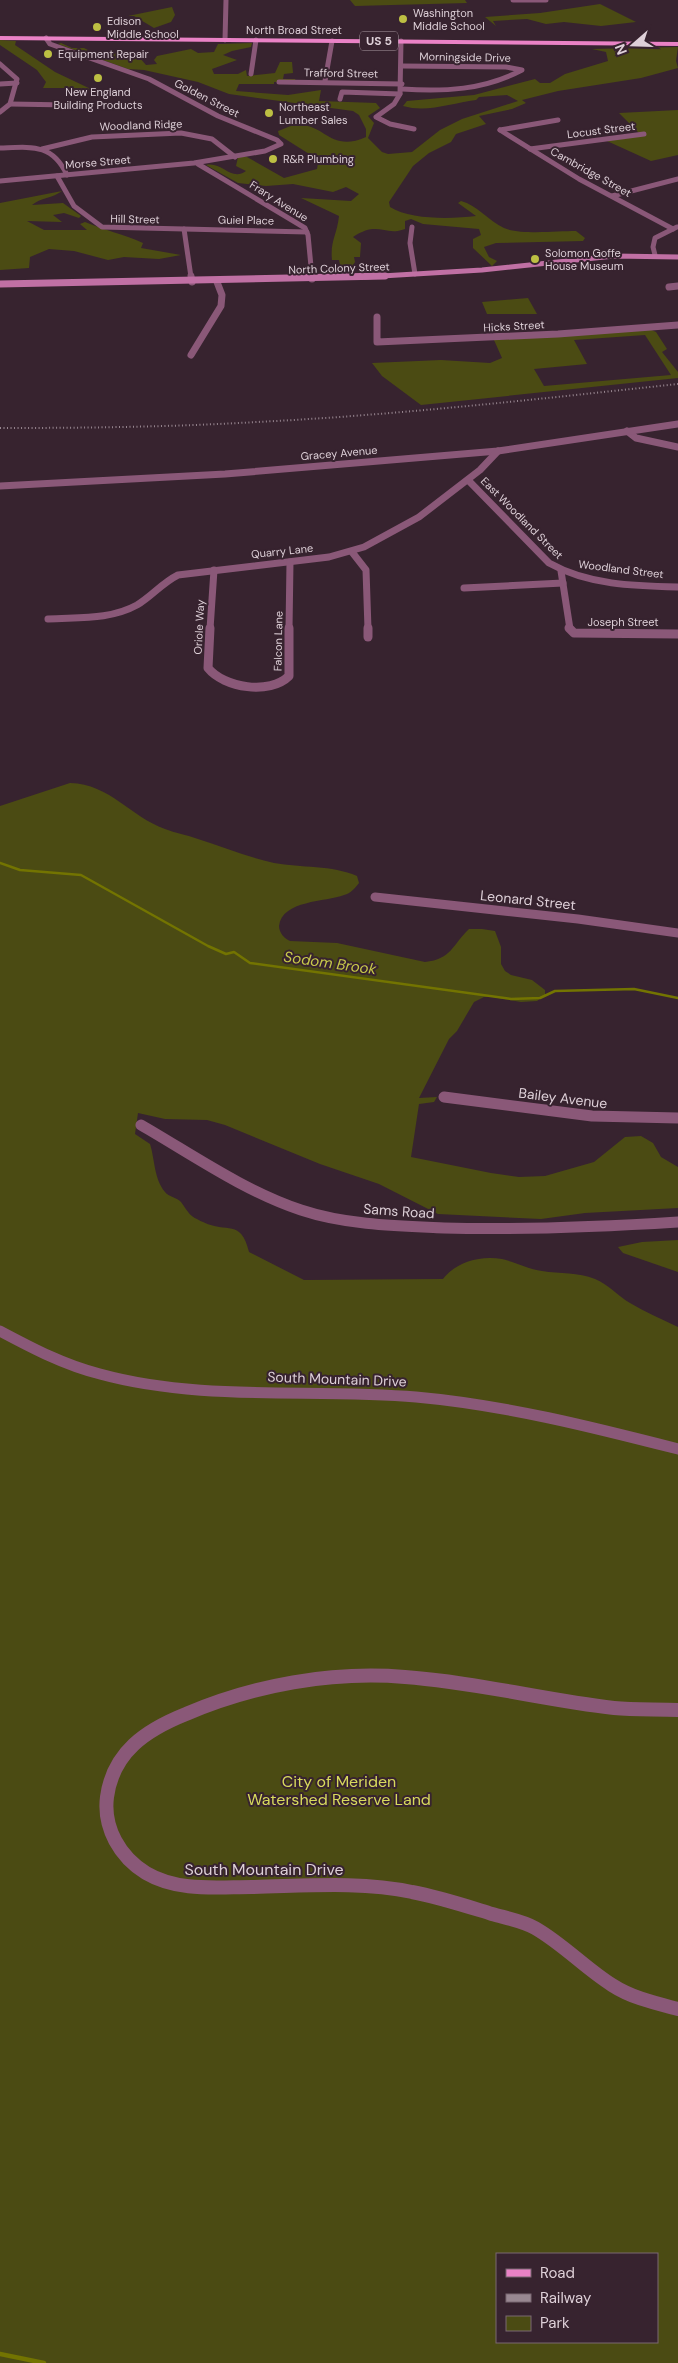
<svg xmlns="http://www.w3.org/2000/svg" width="678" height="2363" viewBox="0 0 678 2363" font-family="'DM Sans',sans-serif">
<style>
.green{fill:#4b4b13;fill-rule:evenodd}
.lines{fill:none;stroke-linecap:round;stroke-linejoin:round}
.stream-far1{stroke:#737401;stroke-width:2.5}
.stream{stroke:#737401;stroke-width:4.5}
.street-far4{stroke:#8a5878;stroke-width:5}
.street-far3{stroke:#8a5878;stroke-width:7}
.street-far2{stroke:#8a5878;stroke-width:9}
.street-far1{stroke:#8a5878;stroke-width:11}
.street{stroke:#8a5878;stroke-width:14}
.secondary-far1{stroke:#c070a4;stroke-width:5}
.secondary{stroke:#c070a4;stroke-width:7}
.primary{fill:#ea82c6;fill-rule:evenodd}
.rail{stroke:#988791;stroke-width:2;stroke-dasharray:1 2.5;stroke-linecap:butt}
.poi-dot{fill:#bdbf43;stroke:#37232f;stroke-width:2}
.labels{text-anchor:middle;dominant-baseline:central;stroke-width:4;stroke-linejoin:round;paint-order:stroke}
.far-poi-label{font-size:11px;fill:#ded0d8;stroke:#37232f;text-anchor:start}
.far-street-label{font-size:11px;fill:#ded0d8;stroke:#37232f}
.shield{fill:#37232f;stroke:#ac9ca5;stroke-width:1}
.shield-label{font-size:12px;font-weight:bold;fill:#ded0d8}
.street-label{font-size:14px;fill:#ded0d8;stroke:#37232f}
.water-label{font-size:15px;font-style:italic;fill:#c8ca4a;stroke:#37232f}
.near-park-label{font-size:16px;fill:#d8da5d;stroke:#37232f}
.near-street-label{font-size:16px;fill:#ded0d8;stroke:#37232f}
</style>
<rect width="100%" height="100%" fill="#37232f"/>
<!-- green -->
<g class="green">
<path d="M 350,0 L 465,0 L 467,3 L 355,6 Z"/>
<path d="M 600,4 L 636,22 L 601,26 L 564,22 L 546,24 L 527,19 L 493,21 L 496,26 L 485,17 L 540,13 Z"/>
<path d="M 172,7 L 175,15 L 171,22 L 154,28 L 134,16 L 128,16 Z"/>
<path d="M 0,40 L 16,41 L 15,45 L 55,72 L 95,91 L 73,88 L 43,88 L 46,82 L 37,70 L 0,45 Z"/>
<path d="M 61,43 L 72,48 L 84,48 L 98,55 L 125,52 L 125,55 L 139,57 L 146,65 L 157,64 L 154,60 L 157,56 L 191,49 L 198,53 L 214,52 L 218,44 L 252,43 L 251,47 L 232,51 L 223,55 L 237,60 L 212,69 L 214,74 L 238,74 L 246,70 L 247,76 L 275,73 L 280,62 L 292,62 L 293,73 L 284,74 L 283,79 L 295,79 L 296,81 L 274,82 L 274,84 L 239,84 L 236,91 L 288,95 L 321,90 L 319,101 L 376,103 L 380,108 L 368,116 L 374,123 L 368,138 L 382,152 L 388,154 L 412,152 L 440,130 L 462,119 L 518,101 L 507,95 L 479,97 L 476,100 C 452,103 427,113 403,106 L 407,101 L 474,95 L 535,79 L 540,83 L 550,83 L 565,74 L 608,61 L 606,52 L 592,49 L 678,47 L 676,61 L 678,68 L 641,78 L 558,91 L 522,100 L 526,103 L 512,109 L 479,116 L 486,124 L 456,134 L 451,142 L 429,153 L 413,166 L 389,202 L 390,207 C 410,220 452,219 476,216 L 458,203 L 461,201 C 477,205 489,221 504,228 C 520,235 557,231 576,231 L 585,238 L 583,241 L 496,243 L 484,247 L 489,257 L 497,261 L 492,266 L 473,248 L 473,239 L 481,235 L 479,229 L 423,224 L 411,219 L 405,221 L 405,229 C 384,237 379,220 353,237 L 361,243 L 360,257 L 354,257 L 355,262 L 353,265 L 356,269 L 341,269 L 339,260 L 332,260 C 330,241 337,235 339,216 L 301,198 L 351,201 L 359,194 L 346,187 L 333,192 L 293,184 L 266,186 L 238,183 L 206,165 C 222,161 231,182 246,171 L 236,166 L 238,157 L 247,157 L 284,178 L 317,169 L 318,163 L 314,157 L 279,135 L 278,131 C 284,129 291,125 297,125 C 325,123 330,153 366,137 L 366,129 L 359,115 L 353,111 L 229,94 L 198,82 L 144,70 L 128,69 L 58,44 Z"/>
<path d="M 678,110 L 678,155 L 651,161 L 607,141 L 642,136 L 619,113 Z"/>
<path d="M 62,191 C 53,198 40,198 32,205 L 63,203 L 81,216 L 79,218 L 64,213 L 53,215 L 62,222 L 27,221 L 44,230 L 87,230 L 80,224 L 85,222 C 104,230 123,234 143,243 L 141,248 L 181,255 L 159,259 L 124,257 L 108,260 L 74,251 L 49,249 L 30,257 L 29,268 L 0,270 L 0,203 Z"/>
<path d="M 528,298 L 537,314 L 487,314 L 482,302 Z"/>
<path d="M 647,328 L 656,332 L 667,349 L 662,352 L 678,372 L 678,378 L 421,405 L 382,376 L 372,363 L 441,360 L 490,363 L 502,358 L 494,340 ZM 645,335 L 671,375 L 544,386 L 534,369 L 587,364 L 574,340 Z"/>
<path d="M 70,783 C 110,784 131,817 165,829 C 175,833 187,835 198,839 C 223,847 248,857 274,863 C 301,868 332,865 357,876 L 359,883 C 354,889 351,893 344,895 C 326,902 282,900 279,926 C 279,933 285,939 290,941 L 337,943 L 425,962 C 452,959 452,945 469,929 L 482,929 L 495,931 L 501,947 L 501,964 L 505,971 L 511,975 L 532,980 L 545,990 L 545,995 L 537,1001 L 521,1002 L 492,997 L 484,997 L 474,1002 L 457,1031 L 449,1039 L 419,1098 L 437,1097 L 434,1102 L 419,1104 L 411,1157 L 491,1173 L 519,1177 L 545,1176 L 594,1162 L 625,1137 L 641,1136 L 653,1143 L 661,1157 L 678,1167 L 678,1208 L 585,1213 L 541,1219 L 438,1214 L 379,1184 L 320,1164 L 225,1125 L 207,1120 L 165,1119 L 138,1113 L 135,1134 L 150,1144 C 155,1160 154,1179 165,1192 C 169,1197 176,1197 181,1202 C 189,1213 189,1216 203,1222 C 227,1234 241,1218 249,1252 L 304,1280 L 443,1279 C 456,1262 480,1255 502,1259 C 515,1262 528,1269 542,1271 C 560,1274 578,1272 595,1279 C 608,1284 618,1296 630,1303 C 645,1312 662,1319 678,1327 L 678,2363 L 0,2363 L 0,806 ZM 497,2254 L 657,2254 L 657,2342 L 497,2342 Z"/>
<path d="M 678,1240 L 678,1272 L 623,1253 L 618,1247 L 642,1242 Z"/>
</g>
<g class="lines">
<!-- stream-far1 -->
<path class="stream-far1" d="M 0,863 L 20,870 L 81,875 L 208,946 L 226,954 L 234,952 L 250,963 L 511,999 L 540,998 L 555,991 L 634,989 L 678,998"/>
<!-- stream -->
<path class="stream" d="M 0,2354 L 44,2363"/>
<!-- street-far4 -->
<g class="street-far4">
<path d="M 513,0 L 546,0"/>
<path d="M 225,40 L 226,0"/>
<path d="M 401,41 L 400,94 L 394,104 L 376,117 L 390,124 L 414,129"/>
<path d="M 0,64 L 17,79 L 10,104 L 0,112"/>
<path d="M 402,66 L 506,67 L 522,70 C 484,90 444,92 402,89"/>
<path d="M 251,74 L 256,40"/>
<path d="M 325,81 L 332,41"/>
<path d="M 279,82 L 402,84"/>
<path d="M 0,84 L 17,83"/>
<path d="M 340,99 L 342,92 L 400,94"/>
<path d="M 10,104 L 69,105"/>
<path d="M 500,130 L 579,179 L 673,229"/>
<path d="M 500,130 L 558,120"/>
<path d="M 0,148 C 31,147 52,143 67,175"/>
<path d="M 42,149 L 92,137 L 181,133 L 212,139 L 235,157"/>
<path d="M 530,149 L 644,134"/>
<path d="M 198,164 L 305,228 L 308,235 L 312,277"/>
<path d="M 57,176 L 74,206 L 102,227 L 307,232"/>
<path d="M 0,181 L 194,163 L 265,151 L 281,144 L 277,140 L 218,116 L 149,79 L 50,44 L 46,38"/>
<path d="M 612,196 L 678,179"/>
<path d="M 412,227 L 410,243 L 415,274"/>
<path d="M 184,229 L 191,277"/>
<path d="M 655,255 L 653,247 L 655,238 L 677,227"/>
</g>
<!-- street-far3 -->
<g class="street-far3">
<path d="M 191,276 L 192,282"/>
<path d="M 312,276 L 312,279"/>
<path d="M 669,287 L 678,286"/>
<path d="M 377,317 L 377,342 L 558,334 L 678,325"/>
<path d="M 191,355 L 221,306 L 222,295 L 217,282"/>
<path d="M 627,431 L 636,438 L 678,447"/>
<path d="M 468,480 L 549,563 C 588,585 634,586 678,587"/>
<path d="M 0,486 L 225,474 L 498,451 L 678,424"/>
<path d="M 352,552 L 366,570 L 368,629"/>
<path d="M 561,571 L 570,629"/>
<path d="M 464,588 L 563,583"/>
<path d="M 48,619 C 78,617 110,620 137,605 C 152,596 162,583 178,575 L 329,557 L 364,547 L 419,517 L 480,470 L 498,451"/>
<path d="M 210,629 L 214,570"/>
<path d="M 289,629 L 290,562"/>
</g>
<!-- street-far2 -->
<g class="street-far2">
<path d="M 210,628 L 208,668 C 224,688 270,695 289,676 L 289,628"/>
<path d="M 368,628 L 368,637"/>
<path d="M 569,628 L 574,633 L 678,634"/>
<path d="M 375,897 L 578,919 L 678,933"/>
</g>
<!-- street-far1 -->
<g class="street-far1">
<path d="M 444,1097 L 592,1116 L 678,1118"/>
<path d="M 141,1125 C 193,1155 244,1191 301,1210 C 346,1225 397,1226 444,1228 C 522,1230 599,1227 678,1222"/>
<path d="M 0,1331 C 32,1348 64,1365 100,1374 C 202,1402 311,1388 416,1397 C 505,1405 592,1427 678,1449"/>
</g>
<!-- street -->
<path class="street" d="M 678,1710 C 657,1709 635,1710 614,1708 C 544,1700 475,1682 405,1677 C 331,1671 254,1685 186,1714 C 146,1730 113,1752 107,1797 C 103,1828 120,1857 146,1873 C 178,1892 217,1887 252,1887 C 305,1886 360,1881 412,1892 C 439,1897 466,1906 492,1914 C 506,1918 523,1921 535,1928 C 563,1944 585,1968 612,1985 C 632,1998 655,2003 678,2009"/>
<!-- secondary-far1 -->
<path class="secondary-far1" d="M 365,277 L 482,270 L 614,256 L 678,257"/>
<!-- secondary -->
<path class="secondary" d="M 0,284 L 385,276"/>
<!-- primary -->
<path class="primary" d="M 0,36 L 678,42 L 678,46 L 0,40 Z"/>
<!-- rail -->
<path class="rail" d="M 0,428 C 86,428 171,427 257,422 C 398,415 538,399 678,384"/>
</g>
<!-- markers -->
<g class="poi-dot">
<circle cx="403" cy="19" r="5"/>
<circle cx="97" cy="27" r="5"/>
<circle cx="48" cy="54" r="5"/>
<circle cx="98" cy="78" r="5"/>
<circle cx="269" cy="113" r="5"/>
<circle cx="273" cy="159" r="5"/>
<circle cx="535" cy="259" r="5"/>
</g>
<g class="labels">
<!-- far-poi labels -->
<g class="far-poi-label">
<text x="413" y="13">Washington<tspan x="413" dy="13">Middle School</tspan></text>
<text x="107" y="21">Edison<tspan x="107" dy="13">Middle School</tspan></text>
<text x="58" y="54">Equipment Repair</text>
<text x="98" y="92" text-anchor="middle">New England<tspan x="98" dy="13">Building Products</tspan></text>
<text x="279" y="107">Northeast<tspan x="279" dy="13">Lumber Sales</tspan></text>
<text x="283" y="159">R&amp;R Plumbing</text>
<text x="545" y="253">Solomon Goffe<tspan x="545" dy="13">House Museum</tspan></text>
</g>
<!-- far-street labels -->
<g class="far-street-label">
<text x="294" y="30">North Broad Street</text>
<text transform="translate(465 57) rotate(1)">Morningside Drive</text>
<text transform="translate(341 73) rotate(1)">Trafford Street</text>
<text transform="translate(207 98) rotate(27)">Golden Street</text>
<text transform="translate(141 125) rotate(-2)">Woodland Ridge</text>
<text transform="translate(601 130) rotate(-7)">Locust Street</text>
<text transform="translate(98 162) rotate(-5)">Morse Street</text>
<text transform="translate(591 172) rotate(29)">Cambridge Street</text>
<text transform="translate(279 201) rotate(32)">Frary Avenue</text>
<text transform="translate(135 219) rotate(1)">Hill Street</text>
<text transform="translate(246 220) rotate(1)">Guiel Place</text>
<text transform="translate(339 268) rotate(-2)">North Colony Street</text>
<text transform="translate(514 326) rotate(-3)">Hicks Street</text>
<text transform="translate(339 453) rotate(-5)">Gracey Avenue</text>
<text transform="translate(522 518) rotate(45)">East Woodland Street</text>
<text transform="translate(282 551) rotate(-6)">Quarry Lane</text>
<text transform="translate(621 569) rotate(7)">Woodland Street</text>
<text x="623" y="622">Joseph Street</text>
<text transform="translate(199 627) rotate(-87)">Oriole Way</text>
<text transform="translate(278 641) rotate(-89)">Falcon Lane</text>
</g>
<!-- shield labels -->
<rect class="shield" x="360" y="31.5" width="38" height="19" rx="4"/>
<g class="shield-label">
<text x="379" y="41">US 5</text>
</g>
<!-- street labels -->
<g class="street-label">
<text transform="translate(528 900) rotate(6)">Leonard Street</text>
<text transform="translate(563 1098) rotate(7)">Bailey Avenue</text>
<text transform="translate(399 1211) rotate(4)">Sams Road</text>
<text transform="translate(337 1379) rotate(2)">South Mountain Drive</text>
</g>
<!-- water labels -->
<g class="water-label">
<text transform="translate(330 963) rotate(8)">Sodom Brook</text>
</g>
<!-- near-park labels -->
<g class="near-park-label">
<text x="339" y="1781">City of Meriden<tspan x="339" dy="18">Watershed Reserve Land</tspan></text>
</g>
<!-- near-street labels -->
<g class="near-street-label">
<text x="264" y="1869">South Mountain Drive</text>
</g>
</g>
<!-- legend -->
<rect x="496" y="2253" width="162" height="90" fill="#37232f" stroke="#7a6873"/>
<rect x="506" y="2269" width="25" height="8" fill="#ea82c6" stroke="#7a6873"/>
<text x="540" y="2278" font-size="15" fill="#ded0d8">Road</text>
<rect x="506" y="2294" width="25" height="8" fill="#988791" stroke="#7a6873"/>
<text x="540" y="2303" font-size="15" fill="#ded0d8">Railway</text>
<rect x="506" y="2316" width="25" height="15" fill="#4b4b13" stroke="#7a6873"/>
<text x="540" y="2328" font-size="15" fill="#ded0d8">Park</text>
<!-- north arrow -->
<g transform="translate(633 45) rotate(250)" stroke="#37232f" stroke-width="4" paint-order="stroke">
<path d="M0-4L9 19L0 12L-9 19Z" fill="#ded0d8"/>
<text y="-8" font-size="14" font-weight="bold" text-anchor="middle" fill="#ded0d8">N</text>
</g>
</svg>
